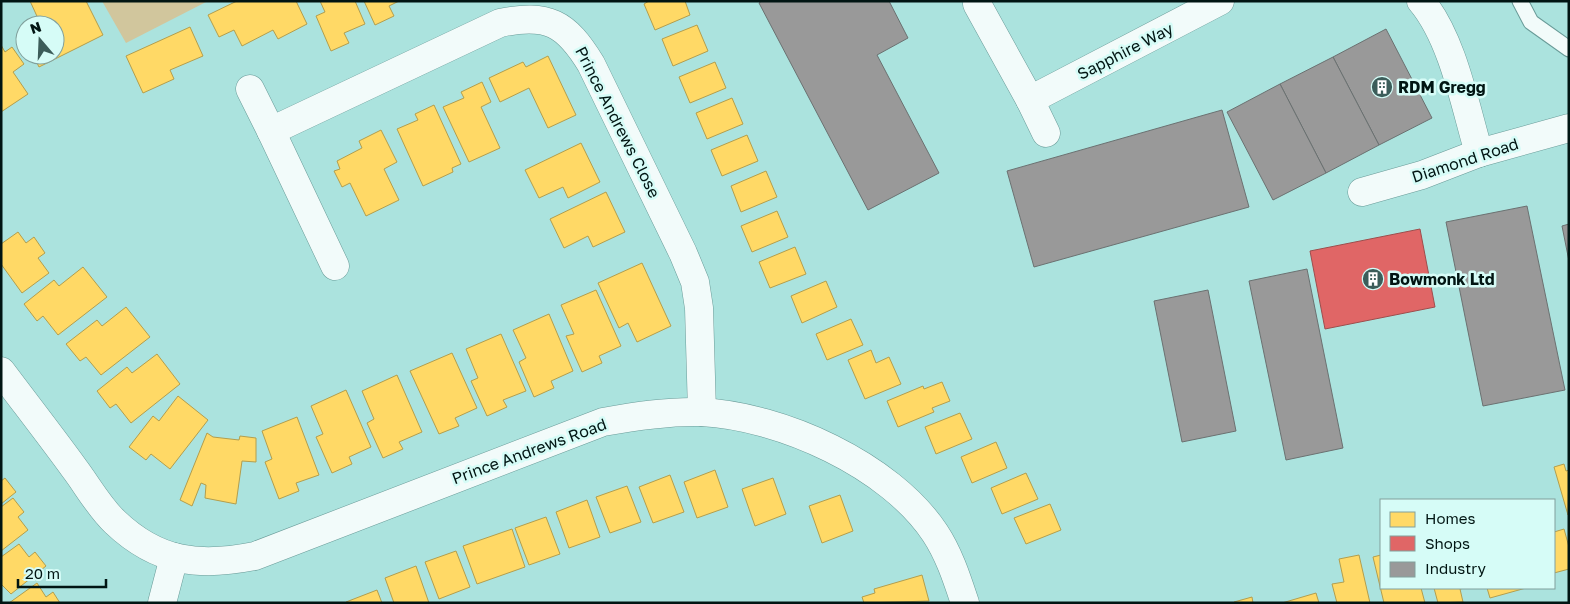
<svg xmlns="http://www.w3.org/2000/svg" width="1570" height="604" viewBox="0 0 1570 604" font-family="'Golos Text',sans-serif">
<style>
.green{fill:#d1c69d}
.homes{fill:#ffd966;stroke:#b39e4d}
.shops{fill:#e06666;stroke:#9d4e4d}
.industry{fill:#999;stroke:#6b7171}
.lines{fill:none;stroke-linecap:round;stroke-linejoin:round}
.lane-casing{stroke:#699b98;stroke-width:17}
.street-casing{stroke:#699b98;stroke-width:29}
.lane{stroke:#f2fbfa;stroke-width:15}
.street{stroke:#f2fbfa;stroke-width:28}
.labels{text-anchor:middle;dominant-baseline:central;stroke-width:5;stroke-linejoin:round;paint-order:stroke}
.street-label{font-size:16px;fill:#011513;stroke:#d6fcf7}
.poi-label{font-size:16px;font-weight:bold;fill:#011513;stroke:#d6fcf7;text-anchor:start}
</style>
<rect width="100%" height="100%" fill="#abe3de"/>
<!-- green -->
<path class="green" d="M 102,1 L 208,1 L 126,43 Z"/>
<!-- homes -->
<g class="homes">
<path d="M 30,1 L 86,1 L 103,35 L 39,67 L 33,55 L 55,55 L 55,25 L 41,25 Z"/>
<path d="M 237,1 L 296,1 L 307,24 L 278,39 L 273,30 L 242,46 L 234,30 L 219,37 L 208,15 Z"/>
<path d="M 320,1 L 355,1 L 365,24 L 344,33 L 349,43 L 331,51 L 316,16 L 325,12 Z"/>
<path d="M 364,1 L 399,1 L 389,6 L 394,16 L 375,25 Z"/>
<path d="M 649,1 L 685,1 L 690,15 L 655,30 L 644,4 Z"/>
<path d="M 697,25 L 708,51 L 673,66 L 662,39 Z"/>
<path d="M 190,27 L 203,56 L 170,70 L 174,79 L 143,93 L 126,56 Z"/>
<path d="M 1,45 L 5,52 L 12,47 L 24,64 L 13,72 L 28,94 L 1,112 Z"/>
<path d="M 548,56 L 576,115 L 548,128 L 529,88 L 500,102 L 489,78 L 523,62 L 526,67 Z"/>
<path d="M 715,62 L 726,88 L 690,103 L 679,77 Z"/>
<path d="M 482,82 L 491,102 L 481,107 L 500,148 L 469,162 L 443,107 L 464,98 L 461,92 Z"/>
<path d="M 732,98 L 743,124 L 707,139 L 696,113 Z"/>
<path d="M 434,105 L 461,164 L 452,168 L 453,172 L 423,186 L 397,129 L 418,120 L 415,114 Z"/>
<path d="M 381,130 L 397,162 L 384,169 L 399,200 L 366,216 L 350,183 L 342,187 L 334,171 L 340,169 L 337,161 L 362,148 L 359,141 Z"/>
<path d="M 747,135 L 758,161 L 722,176 L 711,150 Z"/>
<path d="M 581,143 L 600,182 L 568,198 L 563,187 L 539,198 L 525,170 Z"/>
<path d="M 766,171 L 777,197 L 741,212 L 731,186 Z"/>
<path d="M 606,192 L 625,232 L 593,247 L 588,236 L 564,248 L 550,219 Z"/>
<path d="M 777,211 L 788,237 L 752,252 L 741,226 Z"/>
<path d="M 18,232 L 26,243 L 34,237 L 45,253 L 38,258 L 49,273 L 22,293 L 1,264 L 1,244 Z"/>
<path d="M 795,247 L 806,274 L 770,288 L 759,262 Z"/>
<path d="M 642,263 L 671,326 L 637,342 L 628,323 L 619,328 L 598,283 Z"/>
<path d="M 83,267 L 107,297 L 58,335 L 43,316 L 37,321 L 24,304 L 54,280 L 59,286 Z"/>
<path d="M 826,281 L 837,307 L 802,323 L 791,296 Z"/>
<path d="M 596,290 L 621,346 L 599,356 L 602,363 L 582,372 L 566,336 L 574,334 L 561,305 Z"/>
<path d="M 126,307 L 150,337 L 101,375 L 86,357 L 80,361 L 66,344 L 97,320 L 102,326 Z"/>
<path d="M 549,314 L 573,371 L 551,381 L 554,388 L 534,397 L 519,362 L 526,358 L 513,330 Z"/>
<path d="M 851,319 L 863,345 L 827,360 L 816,334 Z"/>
<path d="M 501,334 L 526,391 L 503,400 L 507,407 L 487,416 L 471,381 L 478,378 L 466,349 Z"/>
<path d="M 871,350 L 876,363 L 889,357 L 901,384 L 865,399 L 848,360 Z"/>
<path d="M 452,353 L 477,408 L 455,418 L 459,426 L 439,434 L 410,371 Z"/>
<path d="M 157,354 L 180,384 L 131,423 L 116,404 L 110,408 L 97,391 L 127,367 L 132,373 Z"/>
<path d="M 397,375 L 422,432 L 399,442 L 403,449 L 383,458 L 367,423 L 374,419 L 362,391 Z"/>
<path d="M 942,382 L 950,401 L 932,408 L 934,412 L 898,427 L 887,401 L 923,386 L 924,389 Z"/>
<path d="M 346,390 L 371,447 L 349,457 L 352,464 L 332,473 L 316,437 L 323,434 L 311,406 Z"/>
<path d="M 178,396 L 208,420 L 170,469 L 151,454 L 146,460 L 129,447 L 153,416 L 159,421 Z"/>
<path d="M 960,413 L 972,439 L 936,454 L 925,427 Z"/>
<path d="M 297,417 L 319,475 L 296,483 L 299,491 L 279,499 L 265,462 L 272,459 L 262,431 Z"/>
<path d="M 207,433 L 213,437 L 239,440 L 240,436 L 256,438 L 256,462 L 242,461 L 236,504 L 205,498 L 206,485 L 201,483 L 192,506 L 180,500 Z"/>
<path d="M 996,442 L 1007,468 L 972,483 L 961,457 Z"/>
<path d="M 1564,464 L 1566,471 L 1569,470 L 1568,515 L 1554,467 Z"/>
<path d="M 715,470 L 728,507 L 697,518 L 684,482 Z"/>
<path d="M 1026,473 L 1038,499 L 1002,514 L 991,488 Z"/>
<path d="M 670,475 L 684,512 L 653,523 L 639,487 Z"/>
<path d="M 5,478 L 16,492 L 1,504 L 1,481 Z"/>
<path d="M 773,478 L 786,514 L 755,526 L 742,489 Z"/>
<path d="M 627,486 L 641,522 L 610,533 L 596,497 Z"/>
<path d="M 840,495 L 853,531 L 822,543 L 809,506 Z"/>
<path d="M 13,498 L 24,512 L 18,517 L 28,530 L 1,551 L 1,507 Z"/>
<path d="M 587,500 L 600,537 L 569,548 L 556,512 Z"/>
<path d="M 1050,504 L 1061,530 L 1026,544 L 1014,518 Z"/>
<path d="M 546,517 L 560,554 L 529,565 L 515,528 Z"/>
<path d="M 512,529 L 525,567 L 477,584 L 463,546 Z"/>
<path d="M 1564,529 L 1569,547 L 1569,569 L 1554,573 L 1554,532 Z"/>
<path d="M 19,544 L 29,557 L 35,552 L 46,566 L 11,594 L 1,584 L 1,557 Z"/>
<path d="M 456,551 L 470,587 L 439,599 L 425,562 Z"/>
<path d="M 1359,555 L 1370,603 L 1337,603 L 1332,584 L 1344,582 L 1339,559 Z"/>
<path d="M 1381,555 L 1381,588 L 1421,588 L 1425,603 L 1384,603 L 1373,557 Z"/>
<path d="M 416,566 L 429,603 L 394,603 L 385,578 Z"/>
<path d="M 922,575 L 929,601 L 864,603 L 862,597 L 875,593 L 874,589 Z"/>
<path d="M 37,583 L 46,597 L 53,592 L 60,603 L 9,603 Z"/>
<path d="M 1434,588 L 1465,588 L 1460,589 L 1463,602 L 1438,603 Z"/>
<path d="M 1487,588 L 1526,588 L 1490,598 Z"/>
<path d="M 377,590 L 382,603 L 347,603 L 346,602 Z"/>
<path d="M 1316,593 L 1319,603 L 1282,603 Z"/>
<path d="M 1252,597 L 1253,603 L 1235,603 L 1234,602 Z"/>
</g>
<!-- shops -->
<path class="shops" d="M 1420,229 L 1435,307 L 1325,329 L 1310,251 Z"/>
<!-- industry -->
<g class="industry">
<path d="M 762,1 L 889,1 L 908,38 L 877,55 L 939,173 L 868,210 L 759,3 Z"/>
<path d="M 1386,29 L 1432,118 L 1379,145 L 1333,57 Z"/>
<path d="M 1333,57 L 1379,145 L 1326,173 L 1280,84 Z"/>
<path d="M 1280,84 L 1326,173 L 1273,200 L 1227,112 Z"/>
<path d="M 1222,110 L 1249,207 L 1034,267 L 1007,171 Z"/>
<path d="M 1527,206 L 1565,390 L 1483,406 L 1446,222 Z"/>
<path d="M 1569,224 L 1569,261 L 1562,226 Z"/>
<path d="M 1307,269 L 1343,448 L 1286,460 L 1249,281 Z"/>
<path d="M 1208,290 L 1236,431 L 1182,442 L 1154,301 Z"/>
</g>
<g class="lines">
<!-- lane casing -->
<g class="lane-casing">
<path id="lane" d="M 1520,1 L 1531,22 L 1569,49"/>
</g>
<!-- street casing -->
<g class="street-casing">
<g id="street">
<path d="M 1421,1 C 1453,39 1465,106 1479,153"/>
<path d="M 977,4 L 1030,100 L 1220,1"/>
<path d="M 250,89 L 271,131 L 500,23 C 548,13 566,23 591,64 L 683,253 L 695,282 L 699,308 L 702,412"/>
<path d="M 1030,100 L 1046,133"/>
<path d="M 271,131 L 335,266"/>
<path d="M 1362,192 L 1422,175 L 1479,153 L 1569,128"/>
<path d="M 1,371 C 25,403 50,435 74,468 C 87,485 99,507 115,522 C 158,563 200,567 255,556 L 603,422 C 636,416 668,411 701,412 C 781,416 890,465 935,533 C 949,554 957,579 965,603"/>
<path d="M 162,603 L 174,557"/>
</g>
</g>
<!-- lane -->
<use href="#lane" class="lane"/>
<!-- street -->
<use href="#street" class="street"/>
</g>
<!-- icons -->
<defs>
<g id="building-disc" transform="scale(1.125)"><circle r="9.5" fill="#3c5d5a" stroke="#d6fcf7"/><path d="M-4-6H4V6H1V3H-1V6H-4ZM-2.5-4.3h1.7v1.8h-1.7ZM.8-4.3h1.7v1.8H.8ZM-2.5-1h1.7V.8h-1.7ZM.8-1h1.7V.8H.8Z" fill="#fff"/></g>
</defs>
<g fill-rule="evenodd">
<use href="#building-disc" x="1382" y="87"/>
<use href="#building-disc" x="1373" y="279"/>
</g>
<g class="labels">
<!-- street labels -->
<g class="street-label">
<text transform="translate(1125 51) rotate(-27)">Sapphire Way</text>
<text transform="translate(618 122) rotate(63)">Prince Andrews Close</text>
<text transform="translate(1465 160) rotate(-18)">Diamond Road</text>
<text transform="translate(529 451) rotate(-20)">Prince Andrews Road</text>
</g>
<!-- poi labels -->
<g class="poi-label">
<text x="1398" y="87">RDM Gregg</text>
<text x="1389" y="279">Bowmonk Ltd</text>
</g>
</g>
<!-- border -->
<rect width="1570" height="604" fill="none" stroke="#011513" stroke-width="5"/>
<!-- legend -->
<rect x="1380" y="499" width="175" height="90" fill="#d6fcf7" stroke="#81a09c"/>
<rect x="1390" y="512" width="25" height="15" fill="#ffd966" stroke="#81a09c"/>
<text x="1425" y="524" font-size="15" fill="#011513">Homes</text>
<rect x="1390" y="536" width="25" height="15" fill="#e06666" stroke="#81a09c"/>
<text x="1425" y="549" font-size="15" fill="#011513">Shops</text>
<rect x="1390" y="562" width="25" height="15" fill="#999999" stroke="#81a09c"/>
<text x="1425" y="574" font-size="15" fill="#011513">Industry</text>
<!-- north arrow -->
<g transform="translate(40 40) rotate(341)"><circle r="24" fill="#d6fcf7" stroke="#81a09c"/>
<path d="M0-4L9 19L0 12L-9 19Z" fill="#3c5d5a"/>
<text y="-8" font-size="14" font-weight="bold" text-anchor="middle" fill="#011513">N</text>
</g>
<!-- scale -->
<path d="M18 579v8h88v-8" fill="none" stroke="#011513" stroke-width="2.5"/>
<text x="25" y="579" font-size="15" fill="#011513" stroke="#d6fcf7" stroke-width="4" paint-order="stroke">20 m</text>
</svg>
